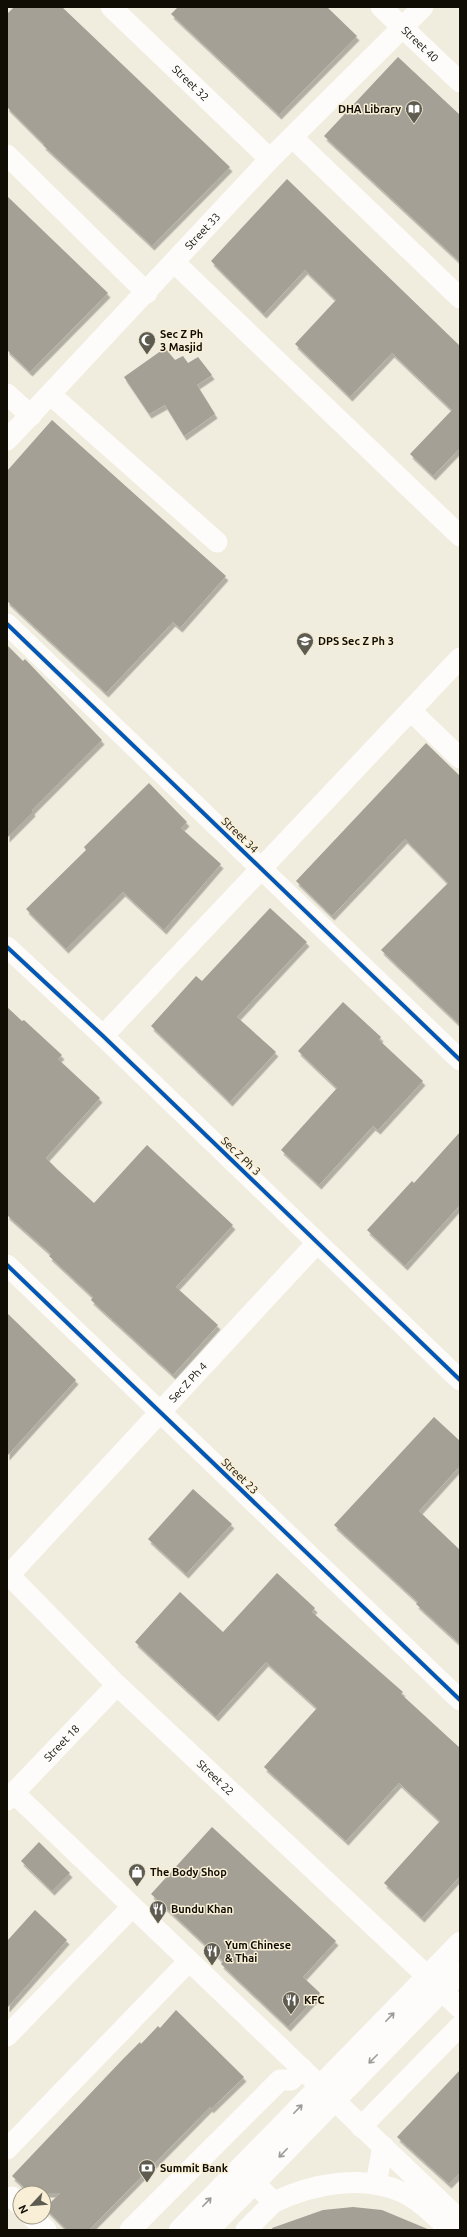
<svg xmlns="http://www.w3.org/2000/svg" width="467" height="2237" viewBox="0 0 467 2237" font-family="Ubuntu,sans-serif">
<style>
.building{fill:#a4a096;filter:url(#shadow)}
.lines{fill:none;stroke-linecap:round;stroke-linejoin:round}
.minor{stroke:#fdfcfa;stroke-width:21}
.major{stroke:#fdfcfa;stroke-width:22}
.cycleway-casing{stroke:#f8efd6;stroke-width:6}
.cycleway{stroke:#0057b8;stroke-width:4}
.oneway{stroke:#9e9c98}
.labels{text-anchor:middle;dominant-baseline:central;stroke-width:3;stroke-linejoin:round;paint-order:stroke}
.street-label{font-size:11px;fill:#100d05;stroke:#f8efd6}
.poi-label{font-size:11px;font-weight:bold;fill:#100d05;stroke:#f8efd6;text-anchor:start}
</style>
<defs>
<filter id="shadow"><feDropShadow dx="2.5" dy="4.5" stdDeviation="0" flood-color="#0004"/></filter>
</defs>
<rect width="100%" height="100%" fill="#f0ecde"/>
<!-- building -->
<g class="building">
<path d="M 14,7 L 62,7 L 230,167 L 152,246 L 43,145 L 44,144 L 7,107 L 7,14 Z"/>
<path d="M 178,7 L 327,7 L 357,36 L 279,115 L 171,14 Z"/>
<path d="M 398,57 L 460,115 L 460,262 L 324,136 Z"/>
<path d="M 287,179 L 460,346 L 460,448 L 433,476 L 410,454 L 452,410 L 392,353 L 350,397 L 295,344 L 336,300 L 305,270 L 264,314 L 211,261 Z"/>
<path d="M 7,196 L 108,293 L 30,372 L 7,350 Z"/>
<path d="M 165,348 L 175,360 L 183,356 L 188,363 L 198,357 L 212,375 L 197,385 L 215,414 L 184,436 L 165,405 L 149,414 L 124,377 Z"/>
<path d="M 52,420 L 226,576 L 180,628 L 173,622 L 106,693 L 7,601 L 7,471 Z"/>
<path d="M 7,645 L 23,661 L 25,659 L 102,740 L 32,810 L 33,812 L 7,838 Z"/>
<path d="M 426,743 L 460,776 L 460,1025 L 381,950 L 448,883 L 405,839 L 332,916 L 296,881 Z"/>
<path d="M 149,783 L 187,822 L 181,828 L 221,864 L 164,930 L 123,892 L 66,949 L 26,909 L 86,850 L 84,847 Z"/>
<path d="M 270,908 L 307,942 L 237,1017 L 276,1052 L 230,1102 L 151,1026 L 196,976 L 202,981 Z"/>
<path d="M 343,1002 L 381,1037 L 379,1040 L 423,1081 L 378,1130 L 373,1126 L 319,1185 L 281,1150 L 337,1088 L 298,1051 Z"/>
<path d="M 7,1007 L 22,1021 L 24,1020 L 62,1055 L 58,1059 L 100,1098 L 46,1158 L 58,1170 L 94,1203 L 147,1145 L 233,1225 L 176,1287 L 218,1325 L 173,1375 L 91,1300 L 93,1297 L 49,1256 L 51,1254 L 7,1215 Z"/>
<path d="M 460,1132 L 460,1205 L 405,1266 L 367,1230 L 412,1181 L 414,1183 Z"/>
<path d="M 7,1313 L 76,1380 L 7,1456 Z"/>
<path d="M 434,1417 L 460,1441 L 460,1466 L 419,1511 L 460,1550 L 460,1644 L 416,1604 L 418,1602 L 334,1525 Z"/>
<path d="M 193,1489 L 232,1524 L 186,1574 L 148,1539 Z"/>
<path d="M 277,1573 L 315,1608 L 312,1612 L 403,1692 L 401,1694 L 460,1748 L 460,1876 L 422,1918 L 384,1883 L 440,1821 L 399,1783 L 346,1841 L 264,1767 L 317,1708 L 266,1662 L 216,1717 L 135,1642 L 180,1592 L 223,1632 Z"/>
<path d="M 212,1827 L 336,1941 L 303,1977 L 320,1993 L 288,2027 L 221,1964 L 223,1961 L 151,1894 Z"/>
<path d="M 39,1842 L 70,1873 L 52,1891 L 21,1861 Z"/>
<path d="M 35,1910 L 67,1940 L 7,2008 L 7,1941 Z"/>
<path d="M 176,2010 L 244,2077 L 211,2109 L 210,2107 L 89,2230 L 67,2230 L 45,2208 L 60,2193 L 30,2193 L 12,2176 L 123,2059 L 140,2042 L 141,2044 L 158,2026 L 160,2028 Z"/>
<path d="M 460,2070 L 460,2173 L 449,2184 L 397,2137 Z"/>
<path d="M 353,2207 L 382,2210 L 430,2230 L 273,2230 L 272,2228 L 323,2210 Z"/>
</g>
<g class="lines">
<!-- minor -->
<g class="minor">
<path id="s1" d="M 111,7 L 270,159"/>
<path id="s2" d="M 381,7 L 460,82"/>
<path d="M 292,137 L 460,298"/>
<path d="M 7,155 L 147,293"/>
<path d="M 175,263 L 460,536"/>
<path d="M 7,394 L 31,416"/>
<path d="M 51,395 L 217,542"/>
<path id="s3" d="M 7,440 L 270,159 L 423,7"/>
<path d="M 7,624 L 460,1060"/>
<path d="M 411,711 L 460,758"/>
<path d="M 7,947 L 103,1036 L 460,1380"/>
<path d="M 103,1036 L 460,658"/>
<path d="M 7,1265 L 460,1700"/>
<path id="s4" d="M 7,1573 L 117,1685 L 428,1977"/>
<path id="s5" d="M 9,1575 L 317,1243"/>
<path d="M 14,1793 L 320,2086"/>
<path id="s6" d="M 7,1800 L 117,1685"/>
<path d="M 442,1991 L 460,2008"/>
<path d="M 7,2036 L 132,1907"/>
<path d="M 334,2100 L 460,2220"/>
<path d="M 361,2127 L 460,2026"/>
<path d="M 7,2149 L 189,1961"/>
<path d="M 254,2183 L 274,2202 C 312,2184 362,2174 402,2192 C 421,2201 435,2216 450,2230"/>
<path d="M 376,2184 L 383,2146"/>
<path d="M 12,2197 L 20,2205"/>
<path d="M 32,2217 L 46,2230"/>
<path d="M 130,2230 L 280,2080 L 291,2080 L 302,2068"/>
<path d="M 246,2230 L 274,2202"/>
</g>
<!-- major -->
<g class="major">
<path d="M 180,2230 L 460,1943"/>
<path d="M 208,2230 L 460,1972"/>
</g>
<!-- cycleway casing -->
<g class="cycleway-casing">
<g id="cycleway">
<path d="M 7,624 L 460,1060"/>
<path d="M 7,947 L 103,1036 L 460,1380"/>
<path d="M 7,1265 L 460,1700"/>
</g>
</g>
<!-- cycleway -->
<use href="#cycleway" class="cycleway"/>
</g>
<!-- one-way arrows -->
<defs><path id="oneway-shaft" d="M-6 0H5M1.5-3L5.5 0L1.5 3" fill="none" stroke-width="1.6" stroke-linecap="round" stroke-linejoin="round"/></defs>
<g class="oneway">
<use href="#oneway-shaft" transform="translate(390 2017) rotate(-46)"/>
<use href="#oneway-shaft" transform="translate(373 2059) rotate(135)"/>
<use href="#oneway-shaft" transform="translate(298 2109) rotate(-46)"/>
<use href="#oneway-shaft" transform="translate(283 2153) rotate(134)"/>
<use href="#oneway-shaft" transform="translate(207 2202) rotate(-46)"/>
</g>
<!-- icons -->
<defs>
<g id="library-pin" transform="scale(0.9)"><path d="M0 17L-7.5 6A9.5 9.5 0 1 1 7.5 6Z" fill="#5e5b51" stroke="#f8efd6"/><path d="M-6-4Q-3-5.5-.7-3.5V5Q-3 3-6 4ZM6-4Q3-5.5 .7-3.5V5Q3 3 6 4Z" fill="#fff"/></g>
<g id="mosque-pin" transform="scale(0.9)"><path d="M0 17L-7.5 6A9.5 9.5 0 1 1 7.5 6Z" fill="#5e5b51" stroke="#f8efd6"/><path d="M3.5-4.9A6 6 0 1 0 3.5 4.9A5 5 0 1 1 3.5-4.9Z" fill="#fff"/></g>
<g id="school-pin" transform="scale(0.9)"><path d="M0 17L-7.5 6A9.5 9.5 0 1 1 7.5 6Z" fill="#5e5b51" stroke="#f8efd6"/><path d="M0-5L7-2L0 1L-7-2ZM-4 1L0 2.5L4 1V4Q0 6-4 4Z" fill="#fff"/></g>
<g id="shop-pin" transform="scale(0.9)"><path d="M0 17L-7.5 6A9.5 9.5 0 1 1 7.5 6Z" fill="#5e5b51" stroke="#f8efd6"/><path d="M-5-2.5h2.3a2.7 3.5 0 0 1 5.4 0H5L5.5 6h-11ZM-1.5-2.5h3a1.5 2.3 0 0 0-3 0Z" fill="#fff"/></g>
<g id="restaurant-pin" transform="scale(0.9)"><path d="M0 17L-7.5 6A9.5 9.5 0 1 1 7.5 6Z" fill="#5e5b51" stroke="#f8efd6"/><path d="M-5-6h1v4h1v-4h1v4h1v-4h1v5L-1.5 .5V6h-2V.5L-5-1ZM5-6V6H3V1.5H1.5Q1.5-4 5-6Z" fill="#fff"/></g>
<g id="bank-pin" transform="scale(0.9)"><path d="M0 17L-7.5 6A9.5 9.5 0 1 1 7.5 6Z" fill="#5e5b51" stroke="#f8efd6"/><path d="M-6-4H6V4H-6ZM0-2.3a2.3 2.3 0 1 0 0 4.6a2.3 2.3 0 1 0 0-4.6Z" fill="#fff"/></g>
</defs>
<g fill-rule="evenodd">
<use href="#library-pin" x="414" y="109"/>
<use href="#mosque-pin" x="147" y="340"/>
<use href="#school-pin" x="305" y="641"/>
<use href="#shop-pin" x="137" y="1872"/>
<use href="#restaurant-pin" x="158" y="1909"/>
<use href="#restaurant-pin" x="212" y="1951"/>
<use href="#restaurant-pin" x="291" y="2000"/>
<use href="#bank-pin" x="147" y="2168"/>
</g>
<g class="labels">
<!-- street labels -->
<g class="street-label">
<text stroke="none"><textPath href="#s2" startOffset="54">Street 40</textPath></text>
<text stroke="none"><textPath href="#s1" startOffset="110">Street 32</textPath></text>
<text stroke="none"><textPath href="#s3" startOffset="286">Street 33</textPath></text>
<text transform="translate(240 835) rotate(44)">Street 34</text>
<text transform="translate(241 1156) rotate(44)">Sec Z Ph 3</text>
<text stroke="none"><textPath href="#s5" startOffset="263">Sec Z Ph 4</textPath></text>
<text transform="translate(240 1476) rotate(44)">Street 23</text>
<text stroke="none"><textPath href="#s6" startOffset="79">Street 18</textPath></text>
<text stroke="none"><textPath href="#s4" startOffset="292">Street 22</textPath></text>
</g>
<!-- poi labels -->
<g class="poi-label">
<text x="401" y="109" text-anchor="end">DHA Library</text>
<text x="160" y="334">Sec Z Ph<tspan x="160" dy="13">3 Masjid</tspan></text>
<text x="318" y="641">DPS Sec Z Ph 3</text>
<text x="150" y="1872">The Body Shop</text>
<text x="171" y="1909">Bundu Khan</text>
<text x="225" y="1945">Yum Chinese<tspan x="225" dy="13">&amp; Thai</tspan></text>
<text x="304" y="2000">KFC</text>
<text x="160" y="2168">Summit Bank</text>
</g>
</g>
<!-- border -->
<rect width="467" height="2237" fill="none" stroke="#100d05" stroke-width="16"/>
<!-- north arrow -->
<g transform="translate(32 2205) rotate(244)"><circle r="19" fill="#f8efd6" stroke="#9b9582"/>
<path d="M0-3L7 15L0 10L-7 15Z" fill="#5e5b51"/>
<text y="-6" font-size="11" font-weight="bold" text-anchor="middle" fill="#100d05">N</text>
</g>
</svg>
